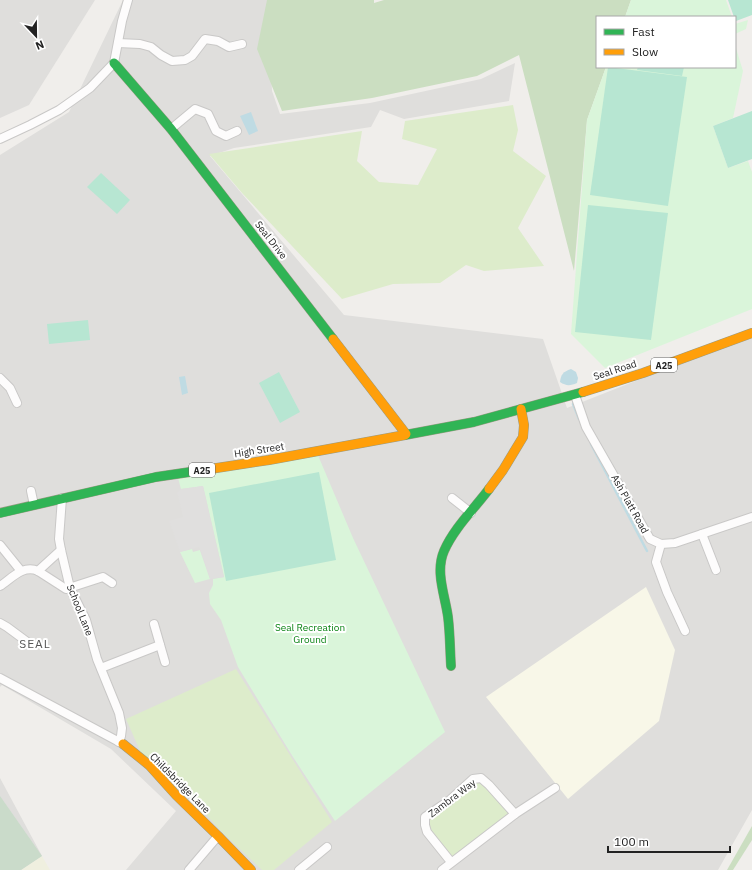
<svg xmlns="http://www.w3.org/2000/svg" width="752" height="870" viewBox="0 0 752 870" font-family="'IBM Plex Sans',sans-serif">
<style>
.residential{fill:#dfdedc}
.education{fill:#f8f7e8}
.farmland{fill:#efefdf}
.grass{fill:#ddeccb}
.forest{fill:#cbdec1}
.cemetery{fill:#cadbca}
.park{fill:#daf5da}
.pitch{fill:#b7e6d2}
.parking{fill:#e0dfde}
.water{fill:#bfdbe3}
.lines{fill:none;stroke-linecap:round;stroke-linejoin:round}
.stream{stroke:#bfdbe3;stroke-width:2.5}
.street-casing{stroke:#c9c8c7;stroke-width:10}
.fast-casing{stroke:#999a82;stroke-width:10}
.slow-casing{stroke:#999a82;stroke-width:10}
.street{stroke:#fdfcfc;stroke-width:8}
.fast{stroke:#30b455;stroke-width:9}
.slow{stroke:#ff9f0a;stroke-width:9}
.labels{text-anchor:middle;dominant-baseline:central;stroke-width:4;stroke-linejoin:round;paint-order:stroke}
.shield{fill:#fff;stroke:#646464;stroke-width:1}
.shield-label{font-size:9px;font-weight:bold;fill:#222}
.street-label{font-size:10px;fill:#222;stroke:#fff}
.park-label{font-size:10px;fill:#0c8416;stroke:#fff}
.quarter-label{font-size:12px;letter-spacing:1px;fill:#555;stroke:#fff}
</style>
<rect width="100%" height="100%" fill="#f0eeeb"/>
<!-- residential -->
<g class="residential">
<path d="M 0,0 L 95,0 L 29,105 L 0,118 Z"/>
<path d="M 123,0 L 268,0 L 272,91 L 280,114 L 370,103 L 481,79 L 515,63 L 509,101 L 404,119 L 380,110 L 371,127 L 234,148 L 210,156 L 344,315 L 543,339 L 567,408 L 752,335 L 752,810 L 718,870 L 126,870 L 176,811 L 111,749 L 2,685 L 0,687 L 0,155 L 69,112 Z"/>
<path d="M 0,778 L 42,856 L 21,870 L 0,870 Z"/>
</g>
<!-- education -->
<path class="education" d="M 646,587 L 675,650 L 659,721 L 568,799 L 486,697 Z"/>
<!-- farmland -->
<path class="farmland" d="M 42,856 L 50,870 L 21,870 Z"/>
<!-- grass -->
<g class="grass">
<path d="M 513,105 L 518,130 L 513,151 L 546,176 L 518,228 L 544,266 L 484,271 L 466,265 L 440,283 L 393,284 L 342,299 L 242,193 L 209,154 L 362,131 L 357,161 L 379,182 L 418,185 L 437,149 L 402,139 L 405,121 Z"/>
<path d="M 236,669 L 332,822 L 274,870 L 262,870 L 222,832 L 180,786 L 141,753 L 126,719 Z"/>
<path d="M 481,778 L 515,814 L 451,862 L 427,832 L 425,817 Z"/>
</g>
<!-- forest -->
<g class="forest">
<path d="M 267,0 L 374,0 L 374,3 L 384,0 L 631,0 L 625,17 L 597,17 L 597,67 L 606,67 L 587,120 L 574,271 L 519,55 L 477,76 L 372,98 L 282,111 L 257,49 Z"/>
<path d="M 752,826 L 752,840 L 733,870 L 727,870 Z"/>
</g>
<!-- cemetery -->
<path class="cemetery" d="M 0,796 L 42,856 L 21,870 L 0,870 Z"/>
<!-- park -->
<g class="park">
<path d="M 631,0 L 726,0 L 732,17 L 625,17 Z"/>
<path d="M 748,20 L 746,29 L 735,34 L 735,24 Z"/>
<path d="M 735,45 L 743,71 L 733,118 L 713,126 L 728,168 L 748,161 L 752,172 L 752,309 L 605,368 L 571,334 L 587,120 L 606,67 L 735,67 Z"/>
<path d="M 317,453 L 353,538 L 445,732 L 335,821 L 293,757 L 238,667 L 221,620 L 210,604 L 209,593 L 213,585 L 213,579 L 224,577 L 203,486 L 181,489 L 178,478 Z"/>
<path d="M 192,549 L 193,552 L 200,550 L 210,579 L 195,583 L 180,552 Z"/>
</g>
<!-- pitch -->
<g class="pitch">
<path d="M 728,0 L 752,0 L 752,15 L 736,21 L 735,17 L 734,17 Z"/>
<path d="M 608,67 L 687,77 L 668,206 L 590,195 Z"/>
<path d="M 638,67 L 684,67 L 682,76 L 637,70 Z"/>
<path d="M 752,111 L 752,159 L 728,168 L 713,126 Z"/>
<path d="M 101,173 L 130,200 L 117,214 L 87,187 Z"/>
<path d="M 588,205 L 668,213 L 651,340 L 575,332 Z"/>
<path d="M 88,320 L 90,340 L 49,344 L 47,324 Z"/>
<path d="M 279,372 L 300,412 L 280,423 L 259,383 Z"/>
<path d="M 319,472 L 336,560 L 226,581 L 209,493 Z"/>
</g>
<!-- parking -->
<path class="parking" d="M 203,486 L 224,577 L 210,579 L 199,547 L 180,552 L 169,521 L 183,517 L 177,492 L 181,489 Z"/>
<!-- water -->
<g class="water">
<path d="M 251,112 L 258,131 L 249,135 L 240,116 Z"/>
<path d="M 571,369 L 576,372 L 578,378 L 577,383 C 570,386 566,386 560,382 C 561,374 563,372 571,369 Z"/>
<path d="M 185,376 L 188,393 L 182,395 L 179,377 Z"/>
</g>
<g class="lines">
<!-- stream -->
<g class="stream">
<path d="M 574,400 L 573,404 L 579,419"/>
<path d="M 591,444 L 647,551"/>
</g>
<!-- street casing -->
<g class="street-casing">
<g id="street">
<path d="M 118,43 L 140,44 L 151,47 L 161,55 L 172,61 L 185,60 L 192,56 L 205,39 L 218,41 L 229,47 L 242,44"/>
<path d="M 171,129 L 195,109 L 208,114 L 216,131 L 226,136 L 237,131"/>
<path d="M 0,139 L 30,125 L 59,110 L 90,88 L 114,63 L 122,21 L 128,0"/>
<path d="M 0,378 L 10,388 L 17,403"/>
<path d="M 575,395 L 586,427 L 650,539 L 661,544 L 656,562 L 667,592 L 685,631"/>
<path d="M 31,491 L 34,505"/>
<path d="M 62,498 L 59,539 L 61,550 L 70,588 L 86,620 L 97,659 L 119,713 L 122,728 L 121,736 L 119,742"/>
<path d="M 452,498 L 471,513"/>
<path d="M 702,534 L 716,570"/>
<path d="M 661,544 L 675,543 L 752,517"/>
<path d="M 0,545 L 21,571"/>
<path d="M 38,571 L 61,550"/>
<path d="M 0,586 C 11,579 23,564 38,571 L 66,589 L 103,577 L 112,583"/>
<path d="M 0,623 L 7,627 L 30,644"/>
<path d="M 154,624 L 165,662"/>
<path d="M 101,668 L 160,645"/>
<path d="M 0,678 L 123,744"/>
<path d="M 451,862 L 427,832 L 425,825 L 425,817 L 450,800 L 473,779 L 481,778 L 489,785 L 515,814"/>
<path d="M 189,870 L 218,836"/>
<path d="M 299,870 L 327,847"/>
<path d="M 442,870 L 515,814 L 555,788"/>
</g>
</g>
<!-- fast casing -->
<g class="fast-casing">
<g id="fast">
<path d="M 114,63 L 171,129 L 333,339"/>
<path d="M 405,435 L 474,422 L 583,392"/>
<path d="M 0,513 L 156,477 L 210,469"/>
<path d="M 451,666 C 450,650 450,633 448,617 C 445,595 435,572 444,551 C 454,528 474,509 489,489"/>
</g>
</g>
<!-- slow casing -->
<g class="slow-casing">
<g id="slow">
<path d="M 333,339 L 406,434"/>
<path d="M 583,392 L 643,373 L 752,333"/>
<path d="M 210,469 L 269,460 L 405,435"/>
<path d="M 489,489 L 503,470 L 523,437 L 524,425 L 521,409"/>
<path d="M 123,744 L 149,765 L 176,795 L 218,836 L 251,870"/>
</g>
</g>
<!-- street -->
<use href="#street" class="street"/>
<!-- fast -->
<use href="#fast" class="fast"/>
<!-- slow -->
<use href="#slow" class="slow"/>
</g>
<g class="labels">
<!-- shield labels -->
<g class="shield">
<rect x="651" y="358" width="26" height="14" rx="3"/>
<rect x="189" y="463" width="26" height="14" rx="3"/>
</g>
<g class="shield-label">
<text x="664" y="365">A25</text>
<text x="202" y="470">A25</text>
</g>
<!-- street labels -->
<g class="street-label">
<text transform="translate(271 240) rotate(52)">Seal Drive</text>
<text transform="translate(615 370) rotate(-18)">Seal Road</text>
<text transform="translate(259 450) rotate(-9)">High Street</text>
<text transform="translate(630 504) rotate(61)">Ash Platt Road</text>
<text transform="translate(80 610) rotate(68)">School Lane</text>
<text transform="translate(180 783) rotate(45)">Childsbridge Lane</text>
<text transform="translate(452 798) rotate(-37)">Zambra Way</text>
</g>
<!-- park labels -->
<g class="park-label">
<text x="310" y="627">Seal Recreation<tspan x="310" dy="12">Ground</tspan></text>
</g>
<!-- quarter labels -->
<g class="quarter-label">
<text x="35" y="643">SEAL</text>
</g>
</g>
<!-- legend -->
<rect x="596" y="16" width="140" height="52" fill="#ffffff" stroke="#a7a7a7"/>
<rect x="604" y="29" width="20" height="6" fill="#30b455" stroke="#a7a7a7"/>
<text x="632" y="36" font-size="12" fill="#222222">Fast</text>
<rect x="604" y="49" width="20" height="6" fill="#ff9f0a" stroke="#a7a7a7"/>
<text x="632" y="56" font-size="12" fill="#222222">Slow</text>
<!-- north arrow -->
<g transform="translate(36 36) rotate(158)" stroke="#ffffff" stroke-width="3" paint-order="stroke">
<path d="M0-3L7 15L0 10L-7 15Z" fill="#222222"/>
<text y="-6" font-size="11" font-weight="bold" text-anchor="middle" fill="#222222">N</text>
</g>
<!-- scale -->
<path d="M608 846v6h122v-6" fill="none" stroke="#222222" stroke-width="2"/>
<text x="614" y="846" font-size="12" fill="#222222" stroke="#ffffff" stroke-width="3" paint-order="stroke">100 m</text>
</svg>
